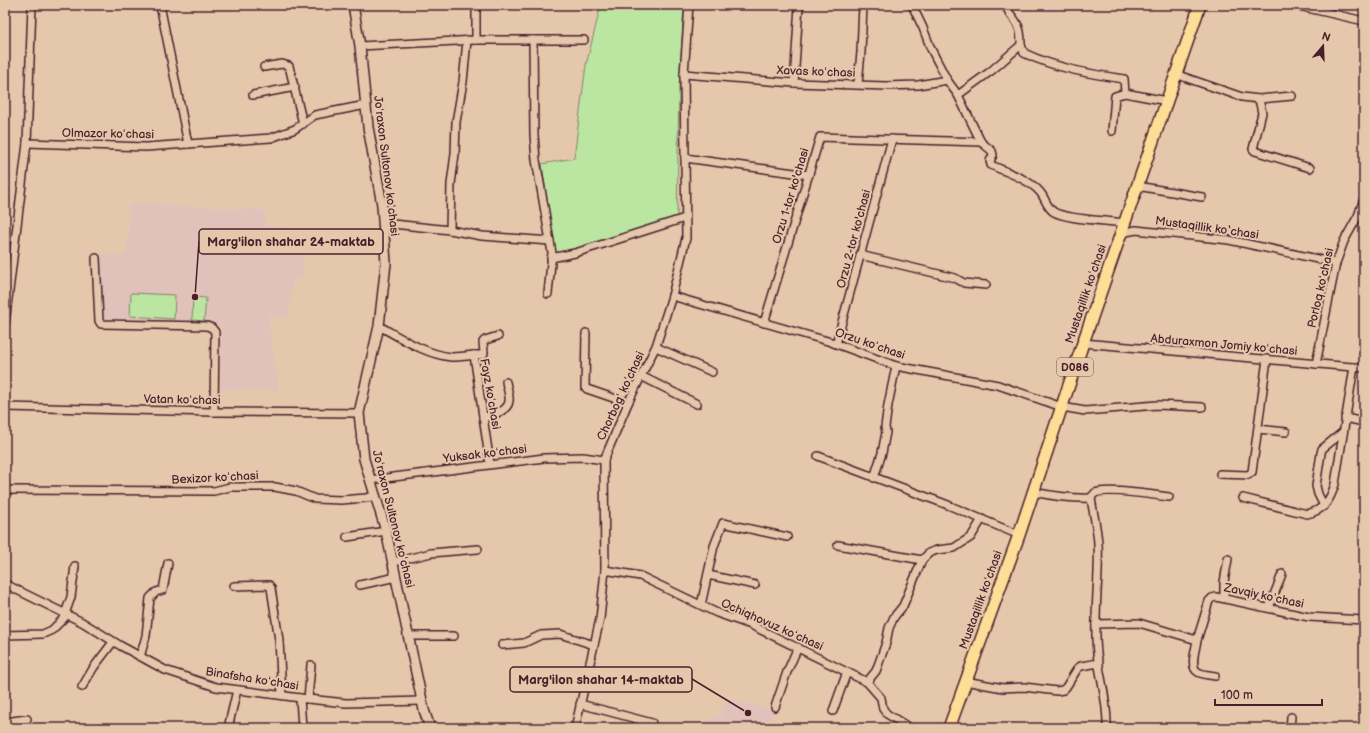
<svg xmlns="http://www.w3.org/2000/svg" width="1369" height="733" viewBox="0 0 1369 733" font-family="'Balsamiq Sans',sans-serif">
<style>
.built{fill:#e1c2bb}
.green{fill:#bbe6a2;stroke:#828266}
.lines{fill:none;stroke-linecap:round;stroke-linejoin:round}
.minor-casing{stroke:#4a1f2b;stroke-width:10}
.tertiary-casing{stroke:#4a1f2b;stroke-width:12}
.primary-casing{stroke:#4a1f2b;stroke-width:14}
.minor{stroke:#e5c8ac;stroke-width:7}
.tertiary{stroke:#e5c8ac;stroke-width:9}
.primary{stroke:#fedd96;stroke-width:11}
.labels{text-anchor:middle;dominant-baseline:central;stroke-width:4;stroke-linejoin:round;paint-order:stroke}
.shield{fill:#e5c8ac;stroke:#785252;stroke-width:1}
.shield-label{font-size:11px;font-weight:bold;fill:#4a1f2b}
.street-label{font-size:12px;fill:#4a1f2b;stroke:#e5c8ac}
.leader{fill:none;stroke:#4a1f2b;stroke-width:1.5}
.callout-dot{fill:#4a1f2b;stroke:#e5c8ac;stroke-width:1.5}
.callout{fill:#e5c8ac;stroke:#4a1f2b;stroke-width:1.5}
.callout-label{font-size:13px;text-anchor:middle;font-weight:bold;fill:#4a1f2b}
</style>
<rect width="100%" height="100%" fill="#e5c8ac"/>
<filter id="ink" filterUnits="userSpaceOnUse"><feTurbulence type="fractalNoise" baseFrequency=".025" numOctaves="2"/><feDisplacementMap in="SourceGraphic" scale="8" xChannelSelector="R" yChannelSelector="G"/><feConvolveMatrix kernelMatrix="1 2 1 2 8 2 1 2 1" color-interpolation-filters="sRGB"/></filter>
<g filter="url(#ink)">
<!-- built -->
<g class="built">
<path d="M 130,203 L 265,210 L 265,226 L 296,228 L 294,250 L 304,251 L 302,279 L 293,278 L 288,318 L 268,316 L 279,390 L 221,390 L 221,324 L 100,321 L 101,254 L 126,255 Z"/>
<path d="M 728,698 L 775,711 L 768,728 L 706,728 L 713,715 L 719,718 Z"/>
</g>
<!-- green -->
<g class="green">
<path d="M 601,5 L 684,5 L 679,88 L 677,218 L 627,236 L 555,255 L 542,164 L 574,158 L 586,65 Z"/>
<path d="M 131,293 L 175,295 L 174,319 L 130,316 Z"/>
<path d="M 193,297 L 206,298 L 204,321 L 192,320 Z"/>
</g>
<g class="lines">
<!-- minor casing -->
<g class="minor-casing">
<g id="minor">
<path d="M 160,5 L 188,144"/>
<path d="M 912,5 L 923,28 L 931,49 L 947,80 L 958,95 L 981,142 L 992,151 L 993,155 L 990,161 L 991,165 C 1006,172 1029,179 1040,192 C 1046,199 1046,207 1054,212 C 1068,220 1107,220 1124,223"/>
<path d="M 1294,5 L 1364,21"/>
<path d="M 476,40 L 476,5"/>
<path d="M 533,40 L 534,135 L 536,160 L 552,253 L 548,294"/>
<path d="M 1021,45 L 1024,53 C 1055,68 1090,74 1124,79 L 1125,93 L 1167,101"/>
<path d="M 360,46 L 476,40 L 584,40"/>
<path d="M 264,67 L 282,64 L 289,66 L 303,124"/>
<path d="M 684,74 L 794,83 L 886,86 L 918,85 L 947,80"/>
<path d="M 1175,74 L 1242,97 L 1259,99 L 1262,113 L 1253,149 L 1255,151 L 1310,168"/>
<path d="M 794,83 L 799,5"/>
<path d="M 858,84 L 861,52 L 863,5"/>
<path d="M 253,95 L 295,87"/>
<path d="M 958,95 L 991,71 L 1021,45 C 1021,40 1021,33 1019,28 C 1016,18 1008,15 1006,5"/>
<path d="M 1259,99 L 1292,96"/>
<path d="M 1112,131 L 1115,96 L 1125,93"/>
<path d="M 27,143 L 146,147 L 271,138 L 295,129 L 315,115 L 366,105"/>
<path d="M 685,158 L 809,175"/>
<path d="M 1137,186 L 1202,197"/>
<path d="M 383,223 L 450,230 L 482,236 L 550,241"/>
<path d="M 450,230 L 451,184 L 455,154 L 456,122 L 463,82 L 467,40"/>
<path d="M 1121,233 L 1136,230 L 1229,240 L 1336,263"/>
<path d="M 860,255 L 955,278 L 964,283 L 986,285"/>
<path d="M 96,258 L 99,321 L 101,324 L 207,326 L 212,328 L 215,332 L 214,412"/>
<path d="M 551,258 L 575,253 L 685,218"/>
<path d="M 672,296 L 831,342 L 896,366 L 998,385 L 1062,407 L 1085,411 L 1157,405 L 1202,407"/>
<path d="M 764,323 L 820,137 L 981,142"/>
<path d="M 5,324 L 27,143 L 32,5"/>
<path d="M 379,326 C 401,338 425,354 451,357 C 459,357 467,356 474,355 L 490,464"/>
<path d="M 586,333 L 585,387 L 587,389 L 628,403"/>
<path d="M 1083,343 L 1364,368"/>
<path d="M 836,344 L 892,139"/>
<path d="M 656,347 L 712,372"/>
<path d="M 474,355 L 483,355 L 484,353 L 483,342 L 485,340 L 498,336"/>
<path d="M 1316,364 L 1336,263 L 1344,241 L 1358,216 L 1364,199"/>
<path d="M 641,376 L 697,404"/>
<path d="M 5,407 L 214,412 L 359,413"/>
<path d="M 483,418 C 491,415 508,412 509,401 C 510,396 507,388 506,382"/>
<path d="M 1345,418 L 1364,422"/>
<path d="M 1258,429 L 1286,432"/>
<path d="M 818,456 L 948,505 L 1019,535"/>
<path d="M 1220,474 L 1248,475 L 1252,472 L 1267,359"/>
<path d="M 874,478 L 882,453 L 886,432 L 885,427 L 888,405 L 896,366"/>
<path d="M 370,480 L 544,458 L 583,457 L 604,460"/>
<path d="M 5,490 L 214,491 L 230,487 L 275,487 L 296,491 L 315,499 L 341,500 L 366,498 L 375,496"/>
<path d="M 1033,492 C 1053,496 1071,499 1091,498"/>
<path d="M 1091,498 C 1093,512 1097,528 1098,543 C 1100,579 1093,616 1097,653 C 1100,678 1108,702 1107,728"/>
<path d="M 1091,498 C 1092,496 1094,494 1095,493 C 1106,488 1155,495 1169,497"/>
<path d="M 1243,498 L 1307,514 C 1324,510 1330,501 1335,484 L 1354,367"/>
<path d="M 1324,506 L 1318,494 L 1316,486 L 1321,453 L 1322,449 L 1343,432"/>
<path d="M 347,537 L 386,531"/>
<path d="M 838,545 L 922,560"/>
<path d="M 394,562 L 431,553 L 478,549"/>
<path d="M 605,570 L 640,576 L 717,613 L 751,625 L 867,682 L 881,698 L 883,709 L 887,714 L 910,728"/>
<path d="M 708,575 L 755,585"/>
<path d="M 5,584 L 82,622 L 121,646 L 165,670 L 216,687 L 308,699 L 346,703 L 422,701"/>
<path d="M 360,585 L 396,577"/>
<path d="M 234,586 L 269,585 L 271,588 L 279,640 L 282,695"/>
<path d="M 1224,598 L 1224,582 L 1228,559"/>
<path d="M 701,605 L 714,546 L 723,523 L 787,537"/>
<path d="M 1269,608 L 1282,574"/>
<path d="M 65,614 L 71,597 L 75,566"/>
<path d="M 1096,624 L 1139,623 L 1197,640 L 1209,601 L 1212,598 L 1216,597 L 1309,617 L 1364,620"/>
<path d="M 5,635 L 43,634 L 52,630 L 67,615"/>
<path d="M 409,636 L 454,636"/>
<path d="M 1197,640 C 1196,649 1189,667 1198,672 C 1203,675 1210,675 1215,676"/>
<path d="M 502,645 L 524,643 L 541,635 L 560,634 L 594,645"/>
<path d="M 140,657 L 146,636 L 150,598 L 156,592 L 163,590 L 168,563"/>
<path d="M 965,681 L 1003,688 L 1024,687 L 1057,691 L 1063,690 L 1066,687 L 1078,668 L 1081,666 L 1099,663"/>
<path d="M 867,682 L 876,671 L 886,643 L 889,628 L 894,617 L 903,606 L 922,560 L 929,553 L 937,550 L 954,548 L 971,537 L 982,519"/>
<path d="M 82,687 L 94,667 L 113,642"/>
<path d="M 300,698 L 302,728"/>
<path d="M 308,699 L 311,665"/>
<path d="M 580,704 L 652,723"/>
<path d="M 775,707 L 787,672 L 798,647"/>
<path d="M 833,711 L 847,672"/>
<path d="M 5,722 L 27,719"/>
<path d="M 228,728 L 237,690"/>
<path d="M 575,728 L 600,619 L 605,570 L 604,460 L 628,403 L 656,346 L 672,296 L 686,238 L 684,74 L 689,5"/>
<path d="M 1290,728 L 1291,717"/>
</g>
</g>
<!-- tertiary casing -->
<g class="tertiary-casing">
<path id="tertiary" d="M 353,5 L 360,46 L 368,127 L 382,205 L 386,263 L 379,326 L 359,413 L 364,459 L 386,531 L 424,710 L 430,728"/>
</g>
<!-- primary casing -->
<g class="primary-casing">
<path id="primary" d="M 949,728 L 1019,535 L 1083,343 L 1200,5"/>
</g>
<!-- minor -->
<use href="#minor" class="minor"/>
<!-- tertiary -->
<use href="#tertiary" class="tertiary"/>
<!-- primary -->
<use href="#primary" class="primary"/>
</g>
</g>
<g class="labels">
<!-- shield labels -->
<rect class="shield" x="1057" y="358" width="36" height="18" rx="3"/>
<g class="shield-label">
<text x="1075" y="367">D086</text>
</g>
<!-- street labels -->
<g class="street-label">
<text transform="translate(816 72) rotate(2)">Xavas koʻchasi</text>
<text transform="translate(108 134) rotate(1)">Olmazor koʻchasi</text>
<text transform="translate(386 166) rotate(83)">Joʻraxon Sultonov koʻchasi</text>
<text transform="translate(791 196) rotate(-73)">Orzu 1-tor ko'chasi</text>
<text transform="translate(1207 228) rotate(8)">Mustaqillik ko‘chasi</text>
<text transform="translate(854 239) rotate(-75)">Orzu 2-tor ko'chasi</text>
<text transform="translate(1321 288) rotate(-77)">Porloq koʻchasi</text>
<text transform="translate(1086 294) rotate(-71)">Mustaqillik koʻchasi</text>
<text transform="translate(870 344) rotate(19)">Orzu koʻchasi</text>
<text transform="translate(1224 345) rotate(5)">Abduraxmon Jomiy koʻchasi</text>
<text transform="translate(490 394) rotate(80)">Fayz koʻchasi</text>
<text transform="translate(621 396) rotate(-65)">Chorbogʻ koʻchasi</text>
<text transform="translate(182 400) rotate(1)">Vatan koʻchasi</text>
<text transform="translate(485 454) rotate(-7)">Yuksak koʻchasi</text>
<text transform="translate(215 478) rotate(-3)">Bexizor koʻchasi</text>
<text transform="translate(393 519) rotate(76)">Joʻraxon Sultonov koʻchasi</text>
<text transform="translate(1264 596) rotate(12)">Zavqiy koʻchasi</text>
<text transform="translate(981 600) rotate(-70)">Mustaqillik koʻchasi</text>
<text transform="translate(772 625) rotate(24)">Ochiqhovuz koʻchasi</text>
<text transform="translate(252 679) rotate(9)">Binafsha koʻchasi</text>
</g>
</g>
<!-- callouts -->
<path class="leader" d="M195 297L199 241M748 713L692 679"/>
<g class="callout-dot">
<circle cx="195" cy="297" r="4"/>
<circle cx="748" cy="713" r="4"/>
</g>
<g class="callout">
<rect x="199" y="229" width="184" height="25" rx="4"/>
<rect x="510" y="667" width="182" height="25" rx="4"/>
</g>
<g class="callout-label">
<text x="291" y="246">Marg'ilon shahar 24-maktab</text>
<text x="601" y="684">Marg'ilon shahar 14-maktab</text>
</g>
<!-- margin -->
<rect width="1369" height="733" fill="none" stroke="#e5c8ac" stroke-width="20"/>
<rect x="10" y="10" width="1349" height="713" fill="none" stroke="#4a1f2b" stroke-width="1.5" filter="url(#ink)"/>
<!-- north arrow -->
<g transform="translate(1323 46) rotate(19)" stroke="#e5c8ac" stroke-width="3" paint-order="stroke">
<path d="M0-3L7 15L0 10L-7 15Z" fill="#4a1f2b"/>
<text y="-6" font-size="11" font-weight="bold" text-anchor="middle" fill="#4a1f2b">N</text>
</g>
<!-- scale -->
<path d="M1215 699v6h107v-6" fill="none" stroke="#4a1f2b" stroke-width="2"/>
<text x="1221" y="699" font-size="12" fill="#4a1f2b" stroke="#e5c8ac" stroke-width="3" paint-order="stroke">100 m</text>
</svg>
